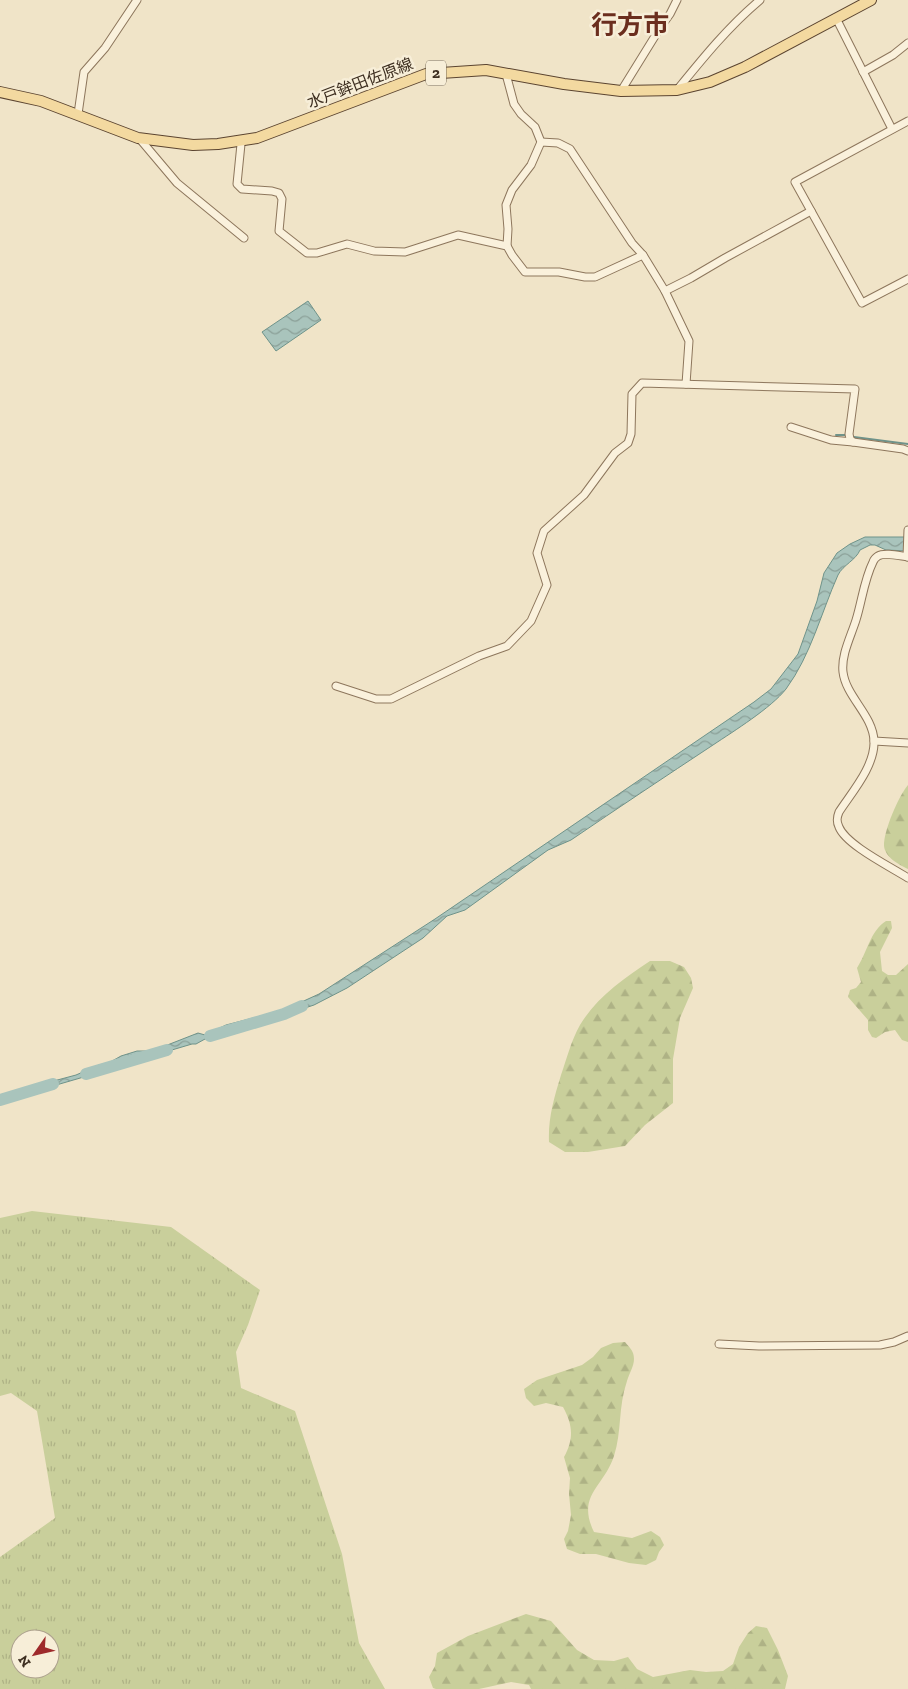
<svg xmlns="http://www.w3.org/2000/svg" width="908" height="1689" viewBox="0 0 908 1689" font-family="'Zilla Slab','Noto Sans JP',serif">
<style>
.grass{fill:url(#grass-tufts);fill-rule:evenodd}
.forest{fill:url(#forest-firs)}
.water{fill:url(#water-waves);stroke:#6f938a}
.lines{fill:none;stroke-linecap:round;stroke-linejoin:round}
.stream{stroke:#6f938a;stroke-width:2}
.river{stroke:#a9c4bc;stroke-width:12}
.minor-casing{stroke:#8d765c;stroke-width:9}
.primary-casing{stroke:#5b4430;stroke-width:12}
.minor{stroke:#faf1dc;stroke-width:7}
.primary{stroke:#f3d9a0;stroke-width:10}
.labels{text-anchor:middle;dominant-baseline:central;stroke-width:5;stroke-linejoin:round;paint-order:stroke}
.shield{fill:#f7eed8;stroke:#756857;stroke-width:1}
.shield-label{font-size:15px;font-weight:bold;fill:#3d2e20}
.street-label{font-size:16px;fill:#3d2e20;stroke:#f7eed8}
.town-label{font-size:26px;font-weight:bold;fill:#6b2e1e;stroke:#f7eed8}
</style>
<defs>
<pattern id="grass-tufts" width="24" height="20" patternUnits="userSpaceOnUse" patternTransform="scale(1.25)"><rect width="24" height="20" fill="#c9cf9b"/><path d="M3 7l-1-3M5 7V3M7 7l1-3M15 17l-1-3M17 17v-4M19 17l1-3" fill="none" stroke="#aeb285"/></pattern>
<pattern id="forest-firs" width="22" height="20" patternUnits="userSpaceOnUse" patternTransform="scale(1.25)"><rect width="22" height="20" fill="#c9cf9b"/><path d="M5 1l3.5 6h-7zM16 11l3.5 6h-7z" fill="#aeb285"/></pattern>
<pattern id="water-waves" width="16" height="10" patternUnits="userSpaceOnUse" patternTransform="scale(1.25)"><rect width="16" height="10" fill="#a9c4bc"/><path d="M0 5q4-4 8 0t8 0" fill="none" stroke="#8ba098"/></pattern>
</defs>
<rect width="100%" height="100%" fill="#f0e4c8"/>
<!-- grass -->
<path class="grass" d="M 32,1211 L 171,1227 L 260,1290 L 248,1325 L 236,1352 L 241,1388 L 295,1411 L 342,1554 L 359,1643 L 385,1689 L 0,1689 L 0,1557 L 55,1518 L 37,1411 L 11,1393 L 0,1396 L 0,1218 ZM 20,1639 L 50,1639 L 50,1669 L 20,1669 Z"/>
<!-- forest -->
<g class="forest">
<path d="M 908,785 L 908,869 C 899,865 885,857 884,846 C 883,832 899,795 908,785 Z"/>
<path d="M 886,921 L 891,921 L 892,928 L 880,952 L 882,971 L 888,975 L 896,975 L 908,964 L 908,1042 L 902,1040 L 895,1030 L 885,1032 L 876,1038 L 872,1037 L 868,1030 L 868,1020 L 848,997 L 850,990 L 856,988 L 861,982 L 857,968 C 867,953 870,931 886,921 Z"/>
<path d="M 650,961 L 670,961 L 684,967 L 691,978 L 693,988 L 680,1018 L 673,1059 L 673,1103 L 645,1125 L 625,1146 L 588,1152 L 565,1152 L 549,1142 C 548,1118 554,1098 561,1075 C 567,1058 571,1041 580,1025 C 596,998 624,978 650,961 Z"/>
<path d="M 625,1342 C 630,1348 634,1351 634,1359 C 634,1366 629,1374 627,1381 C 618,1407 622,1431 614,1456 C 604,1487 576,1495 594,1532 L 632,1538 L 651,1531 L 660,1537 L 664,1545 L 659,1552 L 656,1560 L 646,1565 L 629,1563 L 596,1554 L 580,1554 L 567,1549 L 564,1539 L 568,1531 L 571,1515 L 569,1494 L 570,1478 L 564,1457 C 574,1439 573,1425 563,1407 L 546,1403 L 534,1406 L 526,1398 L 524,1389 L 537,1380 L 582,1365 L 593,1357 L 601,1348 L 613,1343 Z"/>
<path d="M 526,1614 L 551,1621 L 577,1650 L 594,1660 L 614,1661 L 628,1657 L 637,1669 L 653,1677 L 690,1670 L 706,1672 L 723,1671 L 733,1664 L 739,1647 L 748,1633 L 756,1626 L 767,1628 L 778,1650 L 788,1676 L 785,1689 L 531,1689 L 529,1685 L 511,1682 L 479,1689 L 436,1689 L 433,1688 L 429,1677 L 435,1666 L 437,1653 L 468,1636 Z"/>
</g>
<!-- water -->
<g class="water">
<path d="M 308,301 L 321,320 L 276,351 L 262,332 Z"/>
<path d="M 865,537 L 908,537 L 908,551 L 886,550 L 875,545 L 870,545 L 860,550 C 856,560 843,565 838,575 C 821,613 811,655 786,689 C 771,708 734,731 713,745 C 666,776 618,808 571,840 L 548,850 L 465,910 L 447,916 L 423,938 L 347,988 L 314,1005 L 293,1012 L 240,1023 L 219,1035 L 205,1039 L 196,1044 L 192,1044 L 155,1055 L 142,1053 L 131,1055 L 94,1074 L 46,1088 L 14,1093 L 0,1100 L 0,1097 L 20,1090 L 76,1075 L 99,1065 L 105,1065 L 121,1056 L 137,1051 L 152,1051 L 198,1033 L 205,1035 L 226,1025 L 284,1010 L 319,994 L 435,919 L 754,702 L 771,689 L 798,654 L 817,601 L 824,573 L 837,553 L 850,544 Z"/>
</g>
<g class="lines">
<!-- stream -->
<g class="stream">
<path d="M 836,435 L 845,435"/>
<path d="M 854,437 L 908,444"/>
</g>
<!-- river -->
<g class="river">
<path d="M 210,1036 L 284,1014 L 302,1006"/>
<path d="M 86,1074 L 167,1050"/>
<path d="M 0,1100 L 53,1084"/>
</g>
<!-- minor casing -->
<g class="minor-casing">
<g id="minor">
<path d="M 836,18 L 892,129"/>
<path d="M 863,72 L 893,55 L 908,43"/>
<path d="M 506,74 L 514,104 L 521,114 L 535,127 L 541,142 L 531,165 L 512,190 L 506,205 L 508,229 L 507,246"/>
<path d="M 677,90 C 703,58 728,27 760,0"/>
<path d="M 621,91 L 660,28 L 670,14 L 677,0"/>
<path d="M 78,114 L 84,72 L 105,48 L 137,0"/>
<path d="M 908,121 L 795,182 L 862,303 L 908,279"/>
<path d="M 139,138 L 177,183 L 244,238"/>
<path d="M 239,140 L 241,144 L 237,184 L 242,189 L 272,191 L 279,193 L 282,199 L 279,231 L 307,253 L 317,253 L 347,244 L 374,251 L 405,252 L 458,235 L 507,246 L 512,255 L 525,272 L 559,272 L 585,277 L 595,277 L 643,255"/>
<path d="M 541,142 L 558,143 L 570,149 L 632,243 L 643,255 L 665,291 L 689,341 L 686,384"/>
<path d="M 665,291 L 691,278 L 725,258 L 811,211"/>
<path d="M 791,427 L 831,440 L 853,442"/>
<path d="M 907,557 L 908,530"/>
<path d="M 908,557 C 900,556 885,552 878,556 C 875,558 874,559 873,562 C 864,580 862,601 856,620 C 851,636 841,655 843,672 C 846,697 873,715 874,741 C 875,766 852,792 839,812 C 837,817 836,821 839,827 C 846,845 891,867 908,878"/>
<path d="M 336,686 L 376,699 L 391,699 L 479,656 L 507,646 L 531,621 L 547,585 L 537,553 L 544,531 L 584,495 L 615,453 L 628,443 L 631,434 L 632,394 L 642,383 L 855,389 L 849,434 L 850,439 L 853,442 L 903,449 L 908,451"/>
<path d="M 874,741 L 908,743"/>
<path d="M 719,1344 L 759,1346 L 880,1345 L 894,1342 L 908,1336"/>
</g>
</g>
<!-- primary casing -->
<g class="primary-casing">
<path id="primary" d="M 0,92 L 41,101 L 138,138 L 193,145 L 218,144 L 257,138 L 426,74 L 486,70 L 564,84 L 621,91 L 677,90 L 710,82 L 745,67 L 871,0"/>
</g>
<!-- minor -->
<use href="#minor" class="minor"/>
<!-- primary -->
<use href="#primary" class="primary"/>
</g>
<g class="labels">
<!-- shield labels -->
<rect class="shield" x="426" y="60.5" width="20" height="25" rx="4"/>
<g class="shield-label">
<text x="436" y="73">2</text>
</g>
<!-- street labels -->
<g class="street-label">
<text transform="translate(360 83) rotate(-21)">水戸鉾田佐原線</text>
</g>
<!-- town labels -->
<g class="town-label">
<text x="630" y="25">行方市</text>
</g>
</g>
<!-- north arrow -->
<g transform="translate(35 1654) rotate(236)"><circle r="24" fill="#f7eed8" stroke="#ada18e"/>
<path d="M0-4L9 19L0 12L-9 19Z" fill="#9e2a2b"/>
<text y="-8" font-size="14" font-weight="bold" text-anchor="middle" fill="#3d2e20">N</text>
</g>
</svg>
